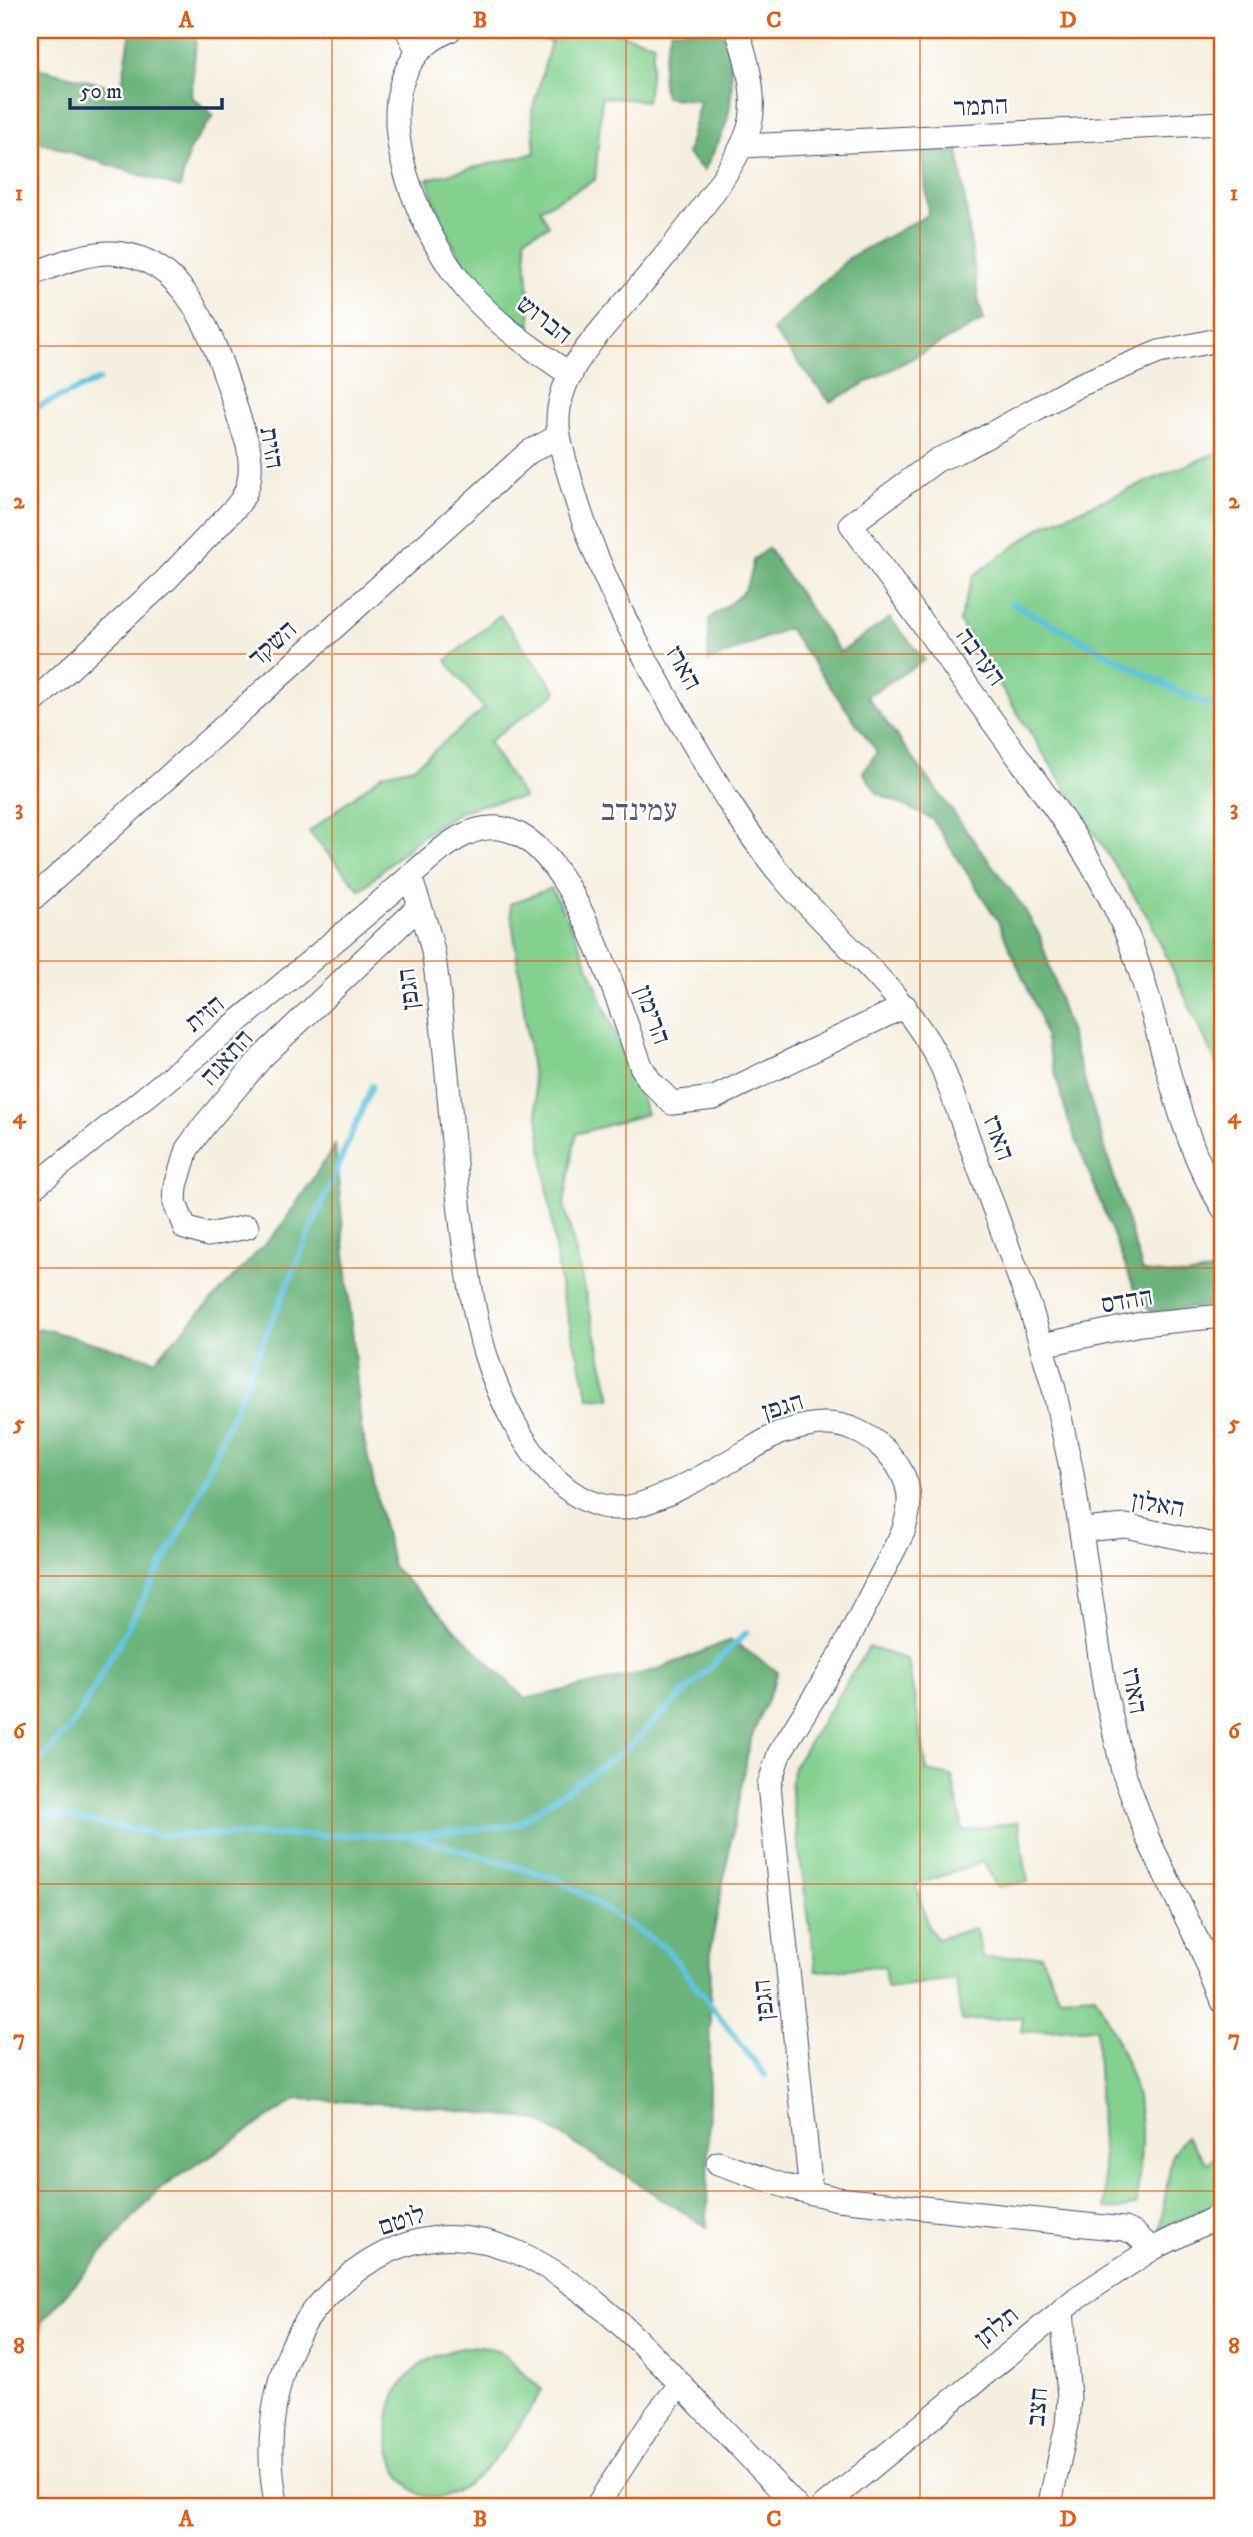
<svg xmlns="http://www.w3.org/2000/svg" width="1253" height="2537" viewBox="0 0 1253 2537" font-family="'IM FELL DW Pica','Frank Ruhl Libre',serif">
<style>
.green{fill:#84d18f;stroke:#508076;stroke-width:2}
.forest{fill:#6bb37a;stroke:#43716c;stroke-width:2}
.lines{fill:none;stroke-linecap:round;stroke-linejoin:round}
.stream{stroke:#61c4df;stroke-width:6}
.minor-casing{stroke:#3c4c71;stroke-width:25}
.minor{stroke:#fff;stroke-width:23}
.grid{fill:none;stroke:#e8590c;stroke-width:2;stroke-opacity:0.55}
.labels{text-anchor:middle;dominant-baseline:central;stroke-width:5;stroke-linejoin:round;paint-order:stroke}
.street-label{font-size:26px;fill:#1b2f5e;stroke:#fff}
.quarter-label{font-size:30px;fill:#595686;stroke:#fff}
.neatline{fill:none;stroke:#e8590c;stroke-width:2.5}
.grid-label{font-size:23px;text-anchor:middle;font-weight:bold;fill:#e8590c}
</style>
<rect width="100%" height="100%" fill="#fff"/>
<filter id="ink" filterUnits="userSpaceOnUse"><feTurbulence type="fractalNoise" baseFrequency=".0143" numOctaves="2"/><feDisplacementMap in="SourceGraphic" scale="14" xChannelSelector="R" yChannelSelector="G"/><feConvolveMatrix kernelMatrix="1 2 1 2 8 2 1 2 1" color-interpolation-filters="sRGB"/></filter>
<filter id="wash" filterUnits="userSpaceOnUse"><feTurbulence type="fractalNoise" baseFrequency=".00686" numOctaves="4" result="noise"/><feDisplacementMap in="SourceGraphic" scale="28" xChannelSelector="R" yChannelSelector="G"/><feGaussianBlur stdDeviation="1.57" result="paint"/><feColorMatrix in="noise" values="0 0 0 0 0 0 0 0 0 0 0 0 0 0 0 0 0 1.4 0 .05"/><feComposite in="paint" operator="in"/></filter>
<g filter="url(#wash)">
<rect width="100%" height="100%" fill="#f5efdf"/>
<!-- green -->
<g class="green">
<path d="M 523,30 L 604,30 L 654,43 L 647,101 L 602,97 L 595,180 L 540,209 L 549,226 L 525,237 L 531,326 C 474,300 445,236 427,179 L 535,153 L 532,111 L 551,42 L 528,35 Z"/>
<path d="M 1223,450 L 1221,522 L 1223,1078 L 1149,919 L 959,621 L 974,575 L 1044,525 Z"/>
<path d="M 500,615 L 557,692 L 488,742 L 524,798 C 503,801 480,803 460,812 C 423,830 392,863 360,890 L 309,832 L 383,774 L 414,767 L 484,709 L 446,661 Z"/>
<path d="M 551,888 L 577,938 L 647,1114 L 576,1134 L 564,1204 L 611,1399 L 589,1398 L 561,1292 L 510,904 Z"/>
<path d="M 869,1647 L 908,1660 L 927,1771 L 952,1776 L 963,1831 L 1018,1822 L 1028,1882 L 996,1887 L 984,1861 L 916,1885 L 928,1926 L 937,1939 L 975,1928 L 983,1958 L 1041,1955 L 1059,1997 L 1095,1995 C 1116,2037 1139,2080 1141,2128 C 1142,2152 1138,2179 1137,2204 L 1121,2210 L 1105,2209 L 1096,2028 L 1022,2032 L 1022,2017 L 961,2021 L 956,1979 L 887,1988 L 884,1966 L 816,1971 L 791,1793 L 793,1768 Z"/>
<path d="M 1186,2136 L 1206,2163 L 1223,2153 L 1223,2201 L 1160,2229 L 1172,2155 Z"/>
<path d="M 482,2346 L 500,2351 L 542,2390 C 519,2426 496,2469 457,2491 C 384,2534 339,2352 482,2346 Z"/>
</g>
<!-- forest -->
<g class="forest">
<path d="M 131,30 L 197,30 L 191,96 L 214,116 L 190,148 L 180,188 L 30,139 L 30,66 L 121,89 Z"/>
<path d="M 671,30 L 721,30 C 733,53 734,91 728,116 C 724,135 712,154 704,171 L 687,154 L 700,101 L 665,97 C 659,73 665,53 671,30 Z"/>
<path d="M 957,142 L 979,303 L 984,320 L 830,402 L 772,330 L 850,257 L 928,215 L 922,146 Z"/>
<path d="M 768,548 L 840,652 L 890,618 L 925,660 L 867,696 L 1023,907 L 1040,936 L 1143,1272 L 1185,1276 L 1223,1269 L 1223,1305 L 1151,1312 L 1137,1296 L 1068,1119 L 1038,1012 L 998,921 L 932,819 L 877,793 L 863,772 L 877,752 L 788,628 L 708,662 L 709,619 C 735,597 750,597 753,560 Z"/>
<path d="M 335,1145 L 361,1427 L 393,1567 L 525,1699 L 656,1670 L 731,1640 L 778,1672 L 750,1741 L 711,1946 L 707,2227 L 537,2120 L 417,2105 L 297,2099 L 158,2190 L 42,2321 L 30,2462 L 30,1332 L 40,1328 L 155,1360 L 280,1228 Z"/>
</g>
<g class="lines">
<!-- stream -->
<g class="stream">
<path d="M 30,410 L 99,380"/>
<path d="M 1012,603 L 1190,698 L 1223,709"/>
<path d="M 30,1771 L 75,1722 L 189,1516 L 372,1086"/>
<path d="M 30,1816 L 42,1812 L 160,1835 L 408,1835 L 558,1879 L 667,1949 L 765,2075"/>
<path d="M 414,1835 L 516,1825 L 625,1750 L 747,1632"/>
</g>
</g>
</g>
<g filter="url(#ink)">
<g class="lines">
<!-- minor casing -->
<g class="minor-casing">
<g id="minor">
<path d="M 407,30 L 418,52"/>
<path d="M 450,30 C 347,75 417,231 467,290 C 496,324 534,350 571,375"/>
<path d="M 737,30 C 746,55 756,94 751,120 C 743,166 656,268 623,305 C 593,339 556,377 558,426 C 559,446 567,466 572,485 C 596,571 638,647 682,724 C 714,779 746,834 787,882 C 841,944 907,993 943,1069 L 1031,1310 L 1054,1389 L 1072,1473 L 1105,1690 L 1123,1771 L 1148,1839 L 1200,1946 L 1223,2002"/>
<path d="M 742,146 L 1223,123"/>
<path d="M 30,275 C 54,266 80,254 107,253 C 201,251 223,375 248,445 C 252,468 252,487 237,506 L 165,581 L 30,705"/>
<path d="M 1223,339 L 1159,352 L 1077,386 L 966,448 L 937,460 L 851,524 C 903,596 954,668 1006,740 C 1046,796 1089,851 1118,914 C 1162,1008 1167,1120 1223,1208"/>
<path d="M 410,876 C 418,903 430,930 434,958 C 452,1079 452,1205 478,1326 C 491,1389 541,1505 617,1508 C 656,1509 742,1453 779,1433 C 795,1429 811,1423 827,1424 C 865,1424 908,1461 909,1499 C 910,1511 906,1521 903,1532 L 839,1657 L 779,1754 L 769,1785 L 811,2193"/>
<path d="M 30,901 L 529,452 L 559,436"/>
<path d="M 30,1190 C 125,1114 220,1038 313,959 C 344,933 375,907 406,880 C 424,865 442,846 464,835 C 482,826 502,825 520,835 C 578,866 619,1005 641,1066 L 650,1081 L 672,1103 L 714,1098 L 905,1006"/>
<path d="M 247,1227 L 208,1235 L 185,1228 L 175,1203 L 176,1186 L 187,1149 L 203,1127 L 262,1057 L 419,907"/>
<path d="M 1042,1345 L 1141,1324 L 1223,1316"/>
<path d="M 1082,1530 L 1126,1526 L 1223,1547"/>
<path d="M 718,2163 L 785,2186 L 838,2199 L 1124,2229 L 1134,2233 L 1152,2249"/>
<path d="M 277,2507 C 262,2439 275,2349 325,2298 C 459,2162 586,2283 684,2388 C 722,2428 759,2467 797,2507"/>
<path d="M 596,2507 L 656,2415 L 681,2384"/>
<path d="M 823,2507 L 1077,2298 L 1152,2249 L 1223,2214"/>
<path d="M 1049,2507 L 1067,2425 L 1069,2398 L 1062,2310"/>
</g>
</g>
<!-- minor -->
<use href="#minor" class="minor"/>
</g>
</g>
<!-- grid -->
<path class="grid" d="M 332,30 L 332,2507M 626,30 L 626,2507M 920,30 L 920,2507M 30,346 L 1223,346M 30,654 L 1223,654M 30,961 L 1223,961M 30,1268 L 1223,1268M 30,1576 L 1223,1576M 30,1884 L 1223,1884M 30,2191 L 1223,2191"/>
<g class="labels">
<!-- street labels -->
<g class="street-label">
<text transform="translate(981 107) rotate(-3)">התמר</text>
<text transform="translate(544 320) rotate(38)">הברוש</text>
<text transform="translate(271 448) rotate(81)">הזית</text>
<text transform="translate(273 644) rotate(-42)">השקד</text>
<text transform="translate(980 657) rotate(54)">הערבה</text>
<text transform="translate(683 668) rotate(61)">הארז</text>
<text transform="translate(409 989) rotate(-97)">הגפן</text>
<text transform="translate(205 1014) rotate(-39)">הזית</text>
<text transform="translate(652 1015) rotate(70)">הרימון</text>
<text transform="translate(227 1058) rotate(-48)">התאנה</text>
<text transform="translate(998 1138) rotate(70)">הארז</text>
<text transform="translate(1127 1301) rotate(-10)">ההדס</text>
<text transform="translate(783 1407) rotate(-17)">הגפן</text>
<text transform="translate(1158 1505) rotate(10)">האלון</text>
<text transform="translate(1134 1691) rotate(80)">הארז</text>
<text transform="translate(764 2000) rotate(-96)">הגפן</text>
<text transform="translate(402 2221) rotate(-18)">לוטם</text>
<text transform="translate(997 2327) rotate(-39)">תלתן</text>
<text transform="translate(1038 2407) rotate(-85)">חצב</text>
</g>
<!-- quarter labels -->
<g class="quarter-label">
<text x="639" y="811">עמינדב</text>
</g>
</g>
<!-- margin -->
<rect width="1253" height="2537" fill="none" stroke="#fff" stroke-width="77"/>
<!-- scale -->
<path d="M70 98v10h152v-10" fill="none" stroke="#1b2f5e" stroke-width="3.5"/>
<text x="80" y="98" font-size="21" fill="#1b2f5e" stroke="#ffffff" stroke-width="5" paint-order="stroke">50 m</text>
<rect x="38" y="38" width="1176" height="2460" class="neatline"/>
<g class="grid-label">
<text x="186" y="27">A</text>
<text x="480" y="27">B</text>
<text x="774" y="27">C</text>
<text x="1068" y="27">D</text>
<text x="19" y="200">1</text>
<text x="1234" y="200">1</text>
<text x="19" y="508">2</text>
<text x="1234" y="508">2</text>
<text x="19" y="815">3</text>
<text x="1234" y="815">3</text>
<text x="19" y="1123">4</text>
<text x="1234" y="1123">4</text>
<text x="19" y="1430">5</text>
<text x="1234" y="1430">5</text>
<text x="19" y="1738">6</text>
<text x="1234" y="1738">6</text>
<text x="19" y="2045">7</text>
<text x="1234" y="2045">7</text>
<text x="19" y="2353">8</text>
<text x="1234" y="2353">8</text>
<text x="186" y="2526">A</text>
<text x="480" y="2526">B</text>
<text x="774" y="2526">C</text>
<text x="1068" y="2526">D</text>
</g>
</svg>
